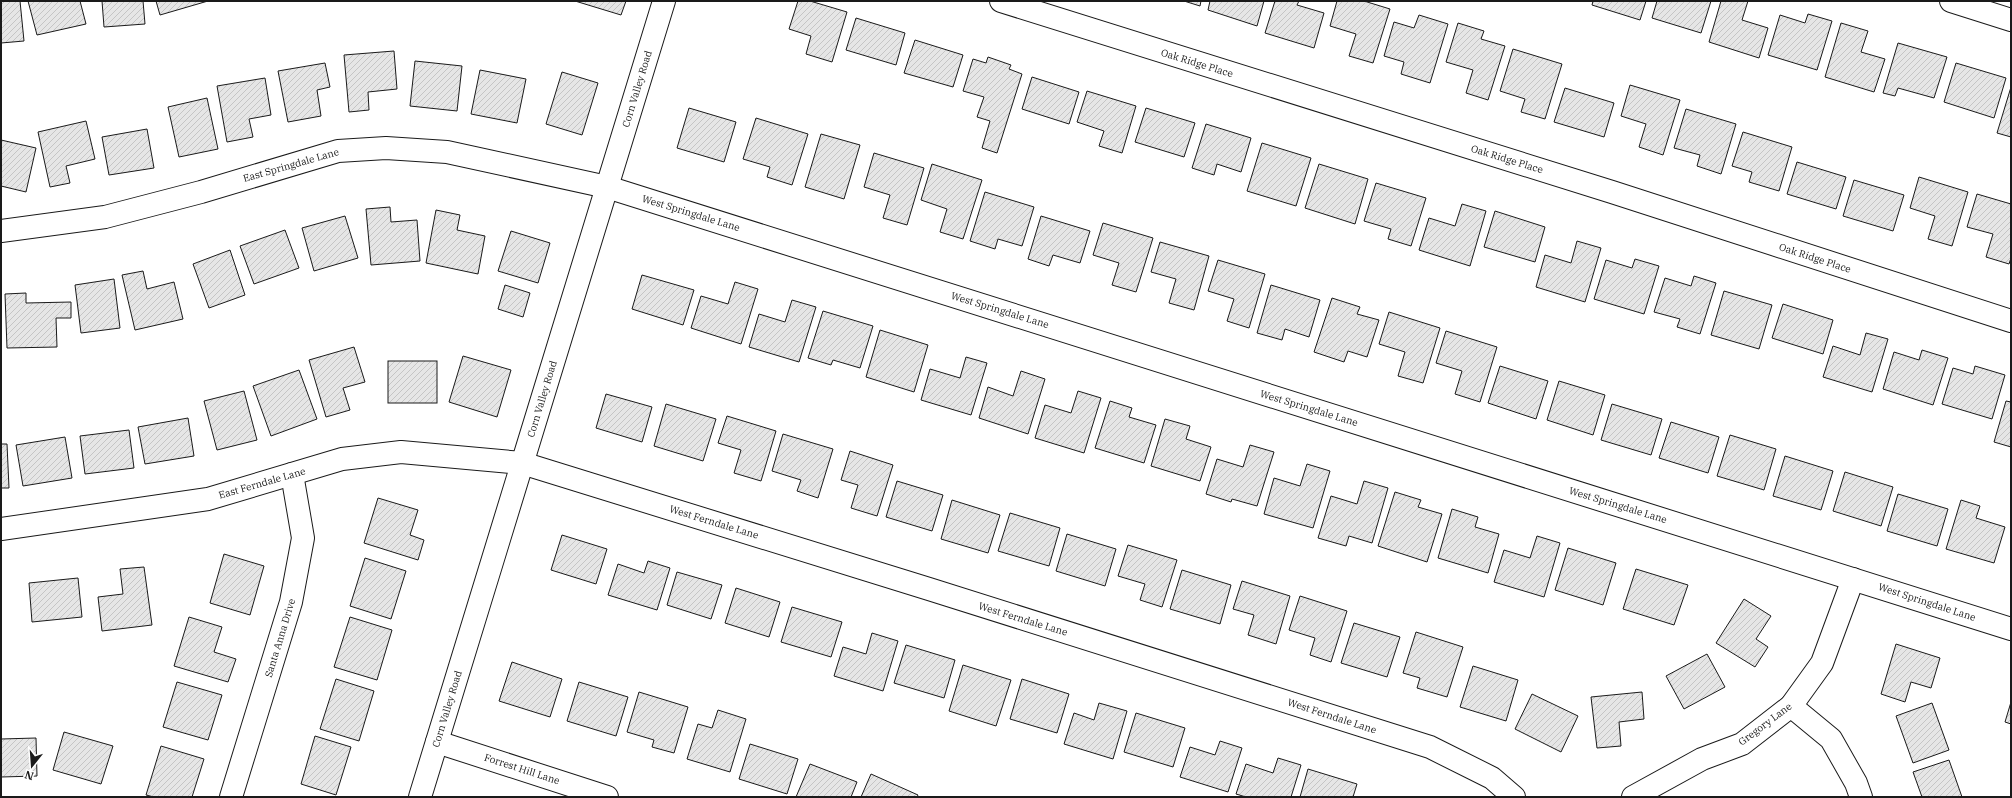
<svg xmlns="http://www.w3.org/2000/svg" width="2012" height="798" viewBox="0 0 2012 798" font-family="'IBM Plex Serif',serif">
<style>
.building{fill:url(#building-hatch);stroke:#1a1a1a}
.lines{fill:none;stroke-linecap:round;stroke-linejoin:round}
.minor-casing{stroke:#1a1a1a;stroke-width:24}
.major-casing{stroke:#1a1a1a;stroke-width:24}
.minor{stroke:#fff;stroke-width:22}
.major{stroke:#fff;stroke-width:22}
.labels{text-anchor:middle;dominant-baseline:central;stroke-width:3;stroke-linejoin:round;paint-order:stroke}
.street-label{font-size:10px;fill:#1a1a1a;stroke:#fff}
</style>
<defs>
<pattern id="building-hatch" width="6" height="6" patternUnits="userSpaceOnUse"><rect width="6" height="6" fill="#e6e6e6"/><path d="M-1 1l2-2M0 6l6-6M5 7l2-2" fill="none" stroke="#c5c5c5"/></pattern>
</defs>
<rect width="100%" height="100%" fill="#fff"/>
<!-- building -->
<g class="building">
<path d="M 1,1 L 20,1 L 24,41 L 1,43 Z"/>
<path d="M 28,1 L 80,1 L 86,24 L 37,35 Z"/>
<path d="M 102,1 L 143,1 L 145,24 L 104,27 Z"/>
<path d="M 156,1 L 208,1 L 160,15 Z"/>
<path d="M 575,1 L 626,1 L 621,15 Z"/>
<path d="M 798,1 L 810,1 L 847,12 L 832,62 L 806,54 L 811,36 L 789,29 Z"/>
<path d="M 1184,1 L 1201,1 L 1200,6 Z"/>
<path d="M 1210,1 L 1264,1 L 1257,26 L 1208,10 Z"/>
<path d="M 1275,1 L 1299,1 L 1297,5 L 1324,13 L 1314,48 L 1265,33 Z"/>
<path d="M 1337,1 L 1364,1 L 1390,9 L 1373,63 L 1349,56 L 1356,34 L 1330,26 Z"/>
<path d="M 1593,1 L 1646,1 L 1640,20 L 1592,5 Z"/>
<path d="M 1657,1 L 1711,1 L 1701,33 L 1652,18 Z"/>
<path d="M 1721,1 L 1748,1 L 1742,20 L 1768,28 L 1759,58 L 1709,42 Z"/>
<path d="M 1808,14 L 1832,21 L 1817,70 L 1768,55 L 1780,15 L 1805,23 Z"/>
<path d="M 1419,15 L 1448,24 L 1430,83 L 1401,74 L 1404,62 L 1384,56 L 1394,22 L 1414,28 Z"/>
<path d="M 856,18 L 905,33 L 896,65 L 846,50 Z"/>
<path d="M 1458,23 L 1484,31 L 1481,39 L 1505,46 L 1488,100 L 1466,93 L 1473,70 L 1446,62 Z"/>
<path d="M 1841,23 L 1868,31 L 1861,52 L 1885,59 L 1874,92 L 1825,77 Z"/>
<path d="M 915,40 L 963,55 L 953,87 L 904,73 Z"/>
<path d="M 1898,43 L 1947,57 L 1934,98 L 1898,88 L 1895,96 L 1883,93 Z"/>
<path d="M 1513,49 L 1562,64 L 1545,119 L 1521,112 L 1525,99 L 1500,91 Z"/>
<path d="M 394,51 L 397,89 L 368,92 L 369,110 L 349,112 L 344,55 Z"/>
<path d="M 988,57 L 1011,65 L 1009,69 L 1022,74 L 997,153 L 982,148 L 990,121 L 977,117 L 984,97 L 963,91 L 973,59 L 986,63 Z"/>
<path d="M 415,61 L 462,66 L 457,111 L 410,106 Z"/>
<path d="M 325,63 L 330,87 L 317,90 L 321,116 L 288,122 L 278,71 Z"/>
<path d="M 1956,63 L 2006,78 L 1994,118 L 1944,102 Z"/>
<path d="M 480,70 L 526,79 L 517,123 L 471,114 Z"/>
<path d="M 562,72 L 598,83 L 582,135 L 546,124 Z"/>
<path d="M 1032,77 L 1079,92 L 1069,124 L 1022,109 Z"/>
<path d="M 265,78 L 271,115 L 249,119 L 253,137 L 227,142 L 217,86 Z"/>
<path d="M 1630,85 L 1680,100 L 1663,155 L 1639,147 L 1646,124 L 1621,116 Z"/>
<path d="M 2011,87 L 2011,137 L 1997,133 Z"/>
<path d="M 1565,88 L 1614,103 L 1604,137 L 1554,122 Z"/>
<path d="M 1087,91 L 1136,106 L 1122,153 L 1099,146 L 1104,131 L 1077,122 Z"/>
<path d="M 207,98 L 218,149 L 179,157 L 168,107 Z"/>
<path d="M 689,108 L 736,122 L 724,162 L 677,148 Z"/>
<path d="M 1146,108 L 1195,123 L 1184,157 L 1135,142 Z"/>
<path d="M 1686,109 L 1736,124 L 1721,174 L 1697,166 L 1700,155 L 1674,148 Z"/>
<path d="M 756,118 L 808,134 L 792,185 L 767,177 L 770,167 L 743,159 Z"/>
<path d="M 86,121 L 95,159 L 66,166 L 70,183 L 50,187 L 38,132 Z"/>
<path d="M 1206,124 L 1251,138 L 1241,172 L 1217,164 L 1214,175 L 1192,168 Z"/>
<path d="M 147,129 L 154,168 L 109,175 L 102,137 Z"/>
<path d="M 1743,132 L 1792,147 L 1779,191 L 1749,182 L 1752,172 L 1732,166 Z"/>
<path d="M 821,134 L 860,145 L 844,199 L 805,187 Z"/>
<path d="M 1,140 L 36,148 L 26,192 L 1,186 Z"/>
<path d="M 1262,143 L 1311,158 L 1296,206 L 1247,191 Z"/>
<path d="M 874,153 L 924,168 L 907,225 L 883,218 L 890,195 L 864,187 Z"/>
<path d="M 1797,162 L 1846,177 L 1836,209 L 1787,194 Z"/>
<path d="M 932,164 L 982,180 L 963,239 L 940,232 L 947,209 L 921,200 Z"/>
<path d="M 1319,164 L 1368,179 L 1355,224 L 1305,208 Z"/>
<path d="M 1919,177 L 1968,192 L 1952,246 L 1928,239 L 1935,216 L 1910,208 Z"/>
<path d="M 1854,180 L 1904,195 L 1893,231 L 1843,216 Z"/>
<path d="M 1376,183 L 1426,198 L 1411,246 L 1388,239 L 1391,229 L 1364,221 Z"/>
<path d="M 985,192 L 1034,207 L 1022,246 L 998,239 L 995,249 L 970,241 Z"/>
<path d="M 1977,194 L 2011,204 L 2011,258 L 2009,264 L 1986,257 L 1993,234 L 1967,227 Z"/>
<path d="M 1462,204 L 1486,211 L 1470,266 L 1419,250 L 1429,218 L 1455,226 Z"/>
<path d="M 390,207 L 391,222 L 417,220 L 420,261 L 371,265 L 366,209 Z"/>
<path d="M 436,210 L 460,215 L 457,230 L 485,236 L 478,274 L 426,263 Z"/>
<path d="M 1495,211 L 1545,227 L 1535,262 L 1484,247 Z"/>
<path d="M 345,216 L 358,258 L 314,271 L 302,228 Z"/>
<path d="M 1041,216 L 1090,231 L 1080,263 L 1053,255 L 1049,266 L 1028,259 Z"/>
<path d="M 1103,223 L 1153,238 L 1136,292 L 1112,285 L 1119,263 L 1093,255 Z"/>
<path d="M 285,230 L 299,268 L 254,284 L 240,246 Z"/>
<path d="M 511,231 L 550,243 L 538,283 L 498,271 Z"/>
<path d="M 1577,241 L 1601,248 L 1585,302 L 1536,287 L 1545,255 L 1571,263 Z"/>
<path d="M 1160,242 L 1209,256 L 1194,310 L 1169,303 L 1176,279 L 1151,272 Z"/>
<path d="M 230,250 L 245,295 L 209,308 L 193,264 Z"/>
<path d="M 1635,259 L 1659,266 L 1644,314 L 1594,299 L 1606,260 L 1632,268 Z"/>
<path d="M 1218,260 L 1265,274 L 1249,328 L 1227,321 L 1234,299 L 1208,291 Z"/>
<path d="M 143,271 L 147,289 L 174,282 L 183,319 L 135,330 L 122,275 Z"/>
<path d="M 642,275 L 694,290 L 683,325 L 632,309 Z"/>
<path d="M 1694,276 L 1716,283 L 1700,334 L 1677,327 L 1680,319 L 1654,312 L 1665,278 L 1691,286 Z"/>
<path d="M 114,279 L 120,328 L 81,333 L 75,285 Z"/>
<path d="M 735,282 L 758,289 L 741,344 L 691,328 L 701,296 L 728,304 Z"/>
<path d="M 505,285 L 530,293 L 523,317 L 498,309 Z"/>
<path d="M 1271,285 L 1320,300 L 1309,337 L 1285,329 L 1282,340 L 1257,333 Z"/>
<path d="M 1724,291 L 1772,305 L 1759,349 L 1711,335 Z"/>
<path d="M 26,293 L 26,303 L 71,302 L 71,318 L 56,318 L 57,347 L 7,348 L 5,294 Z"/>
<path d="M 1332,298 L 1360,307 L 1357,314 L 1379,320 L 1367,357 L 1348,351 L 1344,362 L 1314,352 Z"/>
<path d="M 792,300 L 816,307 L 799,362 L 749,347 L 759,314 L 785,322 Z"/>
<path d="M 1783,304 L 1833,320 L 1823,354 L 1772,338 Z"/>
<path d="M 823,311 L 873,326 L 860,368 L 833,360 L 831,365 L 808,358 Z"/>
<path d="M 1389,312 L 1440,328 L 1423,383 L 1398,376 L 1405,352 L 1379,344 Z"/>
<path d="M 880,330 L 928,345 L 914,392 L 866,377 Z"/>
<path d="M 1446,331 L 1497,347 L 1480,402 L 1455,394 L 1462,371 L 1436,363 Z"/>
<path d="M 1866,333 L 1888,339 L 1872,392 L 1823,377 L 1833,346 L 1860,355 Z"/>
<path d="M 354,347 L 365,382 L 343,388 L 350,410 L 326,417 L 309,360 Z"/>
<path d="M 1922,350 L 1948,358 L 1933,405 L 1883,389 L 1894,352 L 1919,360 Z"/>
<path d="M 463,356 L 511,370 L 497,417 L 449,402 Z"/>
<path d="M 966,357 L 987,363 L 971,415 L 921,400 L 930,369 L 960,378 Z"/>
<rect x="388" y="361" width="49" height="42"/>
<path d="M 1500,366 L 1548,381 L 1536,419 L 1488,403 Z"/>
<path d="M 1975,366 L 2005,375 L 1992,419 L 1942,404 L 1953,368 L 1973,374 Z"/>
<path d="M 299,370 L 317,419 L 271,436 L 253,386 Z"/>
<path d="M 1021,371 L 1045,379 L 1028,434 L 979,418 L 988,387 L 1013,396 Z"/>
<path d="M 1559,381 L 1605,395 L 1593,435 L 1547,420 Z"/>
<path d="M 244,391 L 257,440 L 217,450 L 204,401 Z"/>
<path d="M 1078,391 L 1101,398 L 1084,453 L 1035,438 L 1045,405 L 1071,413 Z"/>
<path d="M 606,394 L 652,407 L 642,442 L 596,428 Z"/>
<path d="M 1110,401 L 1132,408 L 1129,417 L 1156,425 L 1144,463 L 1095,448 Z"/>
<path d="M 2006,401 L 2011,402 L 2011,447 L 1994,442 Z"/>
<path d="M 666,404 L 716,419 L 703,461 L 654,446 Z"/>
<path d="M 1612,404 L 1662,419 L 1651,455 L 1601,440 Z"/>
<path d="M 727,416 L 776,431 L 761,481 L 734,473 L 741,450 L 718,443 Z"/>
<path d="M 188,418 L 194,456 L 145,464 L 138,427 Z"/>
<path d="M 1165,419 L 1190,426 L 1186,439 L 1211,447 L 1200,481 L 1151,466 Z"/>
<path d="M 1671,422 L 1719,437 L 1708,473 L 1659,458 Z"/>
<path d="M 129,430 L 134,468 L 85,474 L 80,436 Z"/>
<path d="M 783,434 L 833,449 L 818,498 L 797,491 L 801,480 L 772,471 Z"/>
<path d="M 1730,435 L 1776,449 L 1764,490 L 1717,476 Z"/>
<path d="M 65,437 L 72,478 L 23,486 L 16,445 Z"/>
<path d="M 1,444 L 7,444 L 9,488 L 1,488 Z"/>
<path d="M 1250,445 L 1274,452 L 1257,506 L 1232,499 L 1231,502 L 1206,494 L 1217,459 L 1243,467 Z"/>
<path d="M 850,451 L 893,465 L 877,516 L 851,508 L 858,485 L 841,480 Z"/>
<path d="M 1785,456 L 1833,471 L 1821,510 L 1773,496 Z"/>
<path d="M 1307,464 L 1330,471 L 1313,528 L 1264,514 L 1274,478 L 1300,486 Z"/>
<path d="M 1845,472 L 1893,487 L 1881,526 L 1833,511 Z"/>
<path d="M 897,481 L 943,495 L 932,531 L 886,517 Z"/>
<path d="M 1364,481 L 1388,488 L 1372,543 L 1349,536 L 1346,546 L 1318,538 L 1331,496 L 1357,504 Z"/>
<path d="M 1395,492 L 1421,500 L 1418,507 L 1442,514 L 1427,562 L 1378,546 Z"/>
<path d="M 1898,494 L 1948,509 L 1937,546 L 1887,531 Z"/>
<path d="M 378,498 L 418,510 L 410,535 L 424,540 L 418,560 L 364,543 Z"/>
<path d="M 952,500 L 1000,515 L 988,553 L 941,539 Z"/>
<path d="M 1961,500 L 1980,506 L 1976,518 L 2005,527 L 1994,563 L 1946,549 Z"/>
<path d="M 1452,509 L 1478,517 L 1475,527 L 1499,534 L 1488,573 L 1438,558 Z"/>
<path d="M 1010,513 L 1060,528 L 1049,566 L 998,551 Z"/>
<path d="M 1067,534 L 1116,549 L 1105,586 L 1056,571 Z"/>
<path d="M 562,535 L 607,549 L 596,584 L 551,570 Z"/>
<path d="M 1537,536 L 1560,543 L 1544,597 L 1494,582 L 1504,550 L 1530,558 Z"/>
<path d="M 1128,545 L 1177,560 L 1162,607 L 1140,600 L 1145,584 L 1118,576 Z"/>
<path d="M 1568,548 L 1616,563 L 1603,605 L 1555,590 Z"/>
<path d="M 224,554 L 264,566 L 250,615 L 210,603 Z"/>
<path d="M 365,558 L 406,571 L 391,619 L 350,606 Z"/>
<path d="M 648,561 L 670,568 L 657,610 L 608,595 L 618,564 L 644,573 Z"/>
<path d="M 144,567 L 152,625 L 102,631 L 98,597 L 123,594 L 120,569 Z"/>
<path d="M 1636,569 L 1688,585 L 1674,625 L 1623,609 Z"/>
<path d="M 1182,570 L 1231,585 L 1220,624 L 1170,609 Z"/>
<path d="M 677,572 L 722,585 L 711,619 L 667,605 Z"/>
<path d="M 78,578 L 82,617 L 32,622 L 29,583 Z"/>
<path d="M 1242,581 L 1290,596 L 1276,644 L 1248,635 L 1254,615 L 1233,609 Z"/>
<path d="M 736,588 L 780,602 L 769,637 L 725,623 Z"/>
<path d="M 1300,596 L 1347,611 L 1331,662 L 1310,655 L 1315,638 L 1289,630 Z"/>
<path d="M 1744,599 L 1771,616 L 1756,639 L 1768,647 L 1755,667 L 1716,643 Z"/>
<path d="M 792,607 L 842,622 L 831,657 L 781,642 Z"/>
<path d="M 189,617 L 222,627 L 214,652 L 236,659 L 228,682 L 174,666 Z"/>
<path d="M 350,617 L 392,630 L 377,680 L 334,667 Z"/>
<path d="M 1354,623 L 1400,637 L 1387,677 L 1341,663 Z"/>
<path d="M 1416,632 L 1463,647 L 1447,697 L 1417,688 L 1420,678 L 1403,673 Z"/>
<path d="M 872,633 L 898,641 L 883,691 L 834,676 L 843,647 L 866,654 Z"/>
<path d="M 1896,644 L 1940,658 L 1931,688 L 1911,682 L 1905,702 L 1881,694 Z"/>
<path d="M 906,645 L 955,660 L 944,698 L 894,683 Z"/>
<path d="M 1707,654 L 1725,687 L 1684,709 L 1666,676 Z"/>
<path d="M 512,662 L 562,679 L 550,717 L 499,701 Z"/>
<path d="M 963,665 L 1011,680 L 996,726 L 949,711 Z"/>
<path d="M 1473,666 L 1518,680 L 1506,721 L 1460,707 Z"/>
<path d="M 336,679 L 374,691 L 359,741 L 320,729 Z"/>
<path d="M 1022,679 L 1069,694 L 1057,733 L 1010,719 Z"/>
<path d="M 177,682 L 222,695 L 208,740 L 163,727 Z"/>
<path d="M 579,682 L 628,697 L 616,736 L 567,721 Z"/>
<path d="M 639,692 L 688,707 L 674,753 L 652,747 L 654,740 L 627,732 Z"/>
<path d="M 1642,692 L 1644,719 L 1619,722 L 1621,746 L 1597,748 L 1591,697 Z"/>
<path d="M 1532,694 L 1578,716 L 1561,752 L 1515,729 Z"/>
<path d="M 2011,702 L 2011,724 L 2005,722 Z"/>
<path d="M 1099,703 L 1127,711 L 1113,759 L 1064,744 L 1074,713 L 1094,720 Z"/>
<path d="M 1932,703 L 1949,750 L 1913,763 L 1896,716 Z"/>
<path d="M 718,710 L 746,719 L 730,772 L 687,759 L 698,724 L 712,728 Z"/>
<path d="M 1136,713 L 1185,728 L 1173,767 L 1124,752 Z"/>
<path d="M 64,732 L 113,746 L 101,784 L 53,770 Z"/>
<path d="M 315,736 L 351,747 L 336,795 L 301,784 Z"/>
<path d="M 36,738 L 37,776 L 1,777 L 1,739 Z"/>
<path d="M 1220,741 L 1242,748 L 1228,792 L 1180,777 L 1190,747 L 1215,755 Z"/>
<path d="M 750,744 L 798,759 L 787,794 L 739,779 Z"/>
<path d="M 161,746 L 204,759 L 192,797 L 154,797 L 146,795 Z"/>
<path d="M 1278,758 L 1301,765 L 1291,797 L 1246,797 L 1236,794 L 1246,764 L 1273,773 Z"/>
<path d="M 1949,760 L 1962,797 L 1922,797 L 1913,772 Z"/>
<path d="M 810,764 L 857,782 L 851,797 L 796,797 Z"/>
<path d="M 1308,769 L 1357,784 L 1353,797 L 1300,797 Z"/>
<path d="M 871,774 L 918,795 L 917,797 L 861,797 Z"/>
</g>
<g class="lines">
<!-- minor casing -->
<g class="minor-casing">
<g id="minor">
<path d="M 1001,1 L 1612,192 L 2011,321"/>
<path d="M 1951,1 L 2011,20"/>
<path d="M 1,231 L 105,217 L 201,192 L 338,151 L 386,148 L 447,152 L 607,187 L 2011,629"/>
<path d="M 1,529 L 208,499 L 342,459 L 401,452 L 522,463 L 929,589 L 1430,747 L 1492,778 L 1514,797"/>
<path d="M 1791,706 L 1831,739 L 1856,783 L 1861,797"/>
<path d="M 437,742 L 607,797"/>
<path d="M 231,797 L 291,602 L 303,538 L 292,474"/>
<path d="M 1633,797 L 1702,759 L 1742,744 L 1791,706 L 1822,663 L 1853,579"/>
</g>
</g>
<!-- major casing -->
<g class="major-casing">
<path id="major" d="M 420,797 L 664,1"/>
</g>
<!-- minor -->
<use href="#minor" class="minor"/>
<!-- major -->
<use href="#major" class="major"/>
</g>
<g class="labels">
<!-- street labels -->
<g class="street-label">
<text transform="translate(1197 63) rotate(17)">Oak Ridge Place</text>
<text transform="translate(637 89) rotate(-73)">Corn Valley Road</text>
<text transform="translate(1507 159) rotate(17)">Oak Ridge Place</text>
<text transform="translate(291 165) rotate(-16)">East Springdale Lane</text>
<text transform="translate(691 213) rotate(17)">West Springdale Lane</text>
<text transform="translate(1815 258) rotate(18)">Oak Ridge Place</text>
<text transform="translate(1000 310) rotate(17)">West Springdale Lane</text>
<text transform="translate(542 399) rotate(-73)">Corn Valley Road</text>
<text transform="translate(1309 408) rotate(17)">West Springdale Lane</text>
<text transform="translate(262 483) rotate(-16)">East Ferndale Lane</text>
<text transform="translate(1618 505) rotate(17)">West Springdale Lane</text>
<text transform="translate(714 522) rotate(17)">West Ferndale Lane</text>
<text transform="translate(1927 602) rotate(18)">West Springdale Lane</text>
<text transform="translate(1023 619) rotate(17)">West Ferndale Lane</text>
<text transform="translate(280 638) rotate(-73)">Santa Anna Drive</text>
<text transform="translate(447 709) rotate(-73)">Corn Valley Road</text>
<text transform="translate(1332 716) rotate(18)">West Ferndale Lane</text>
<text transform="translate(1765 724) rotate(-37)">Gregory Lane</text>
<text transform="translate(522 769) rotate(18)">Forrest Hill Lane</text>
</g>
</g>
<!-- border -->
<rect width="2012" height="798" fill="none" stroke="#1a1a1a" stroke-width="4"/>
<!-- north arrow -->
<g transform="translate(32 766) rotate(197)" stroke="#ffffff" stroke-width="3" paint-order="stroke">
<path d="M0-3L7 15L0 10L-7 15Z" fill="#1a1a1a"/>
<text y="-6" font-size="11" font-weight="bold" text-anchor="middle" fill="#1a1a1a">N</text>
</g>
</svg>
